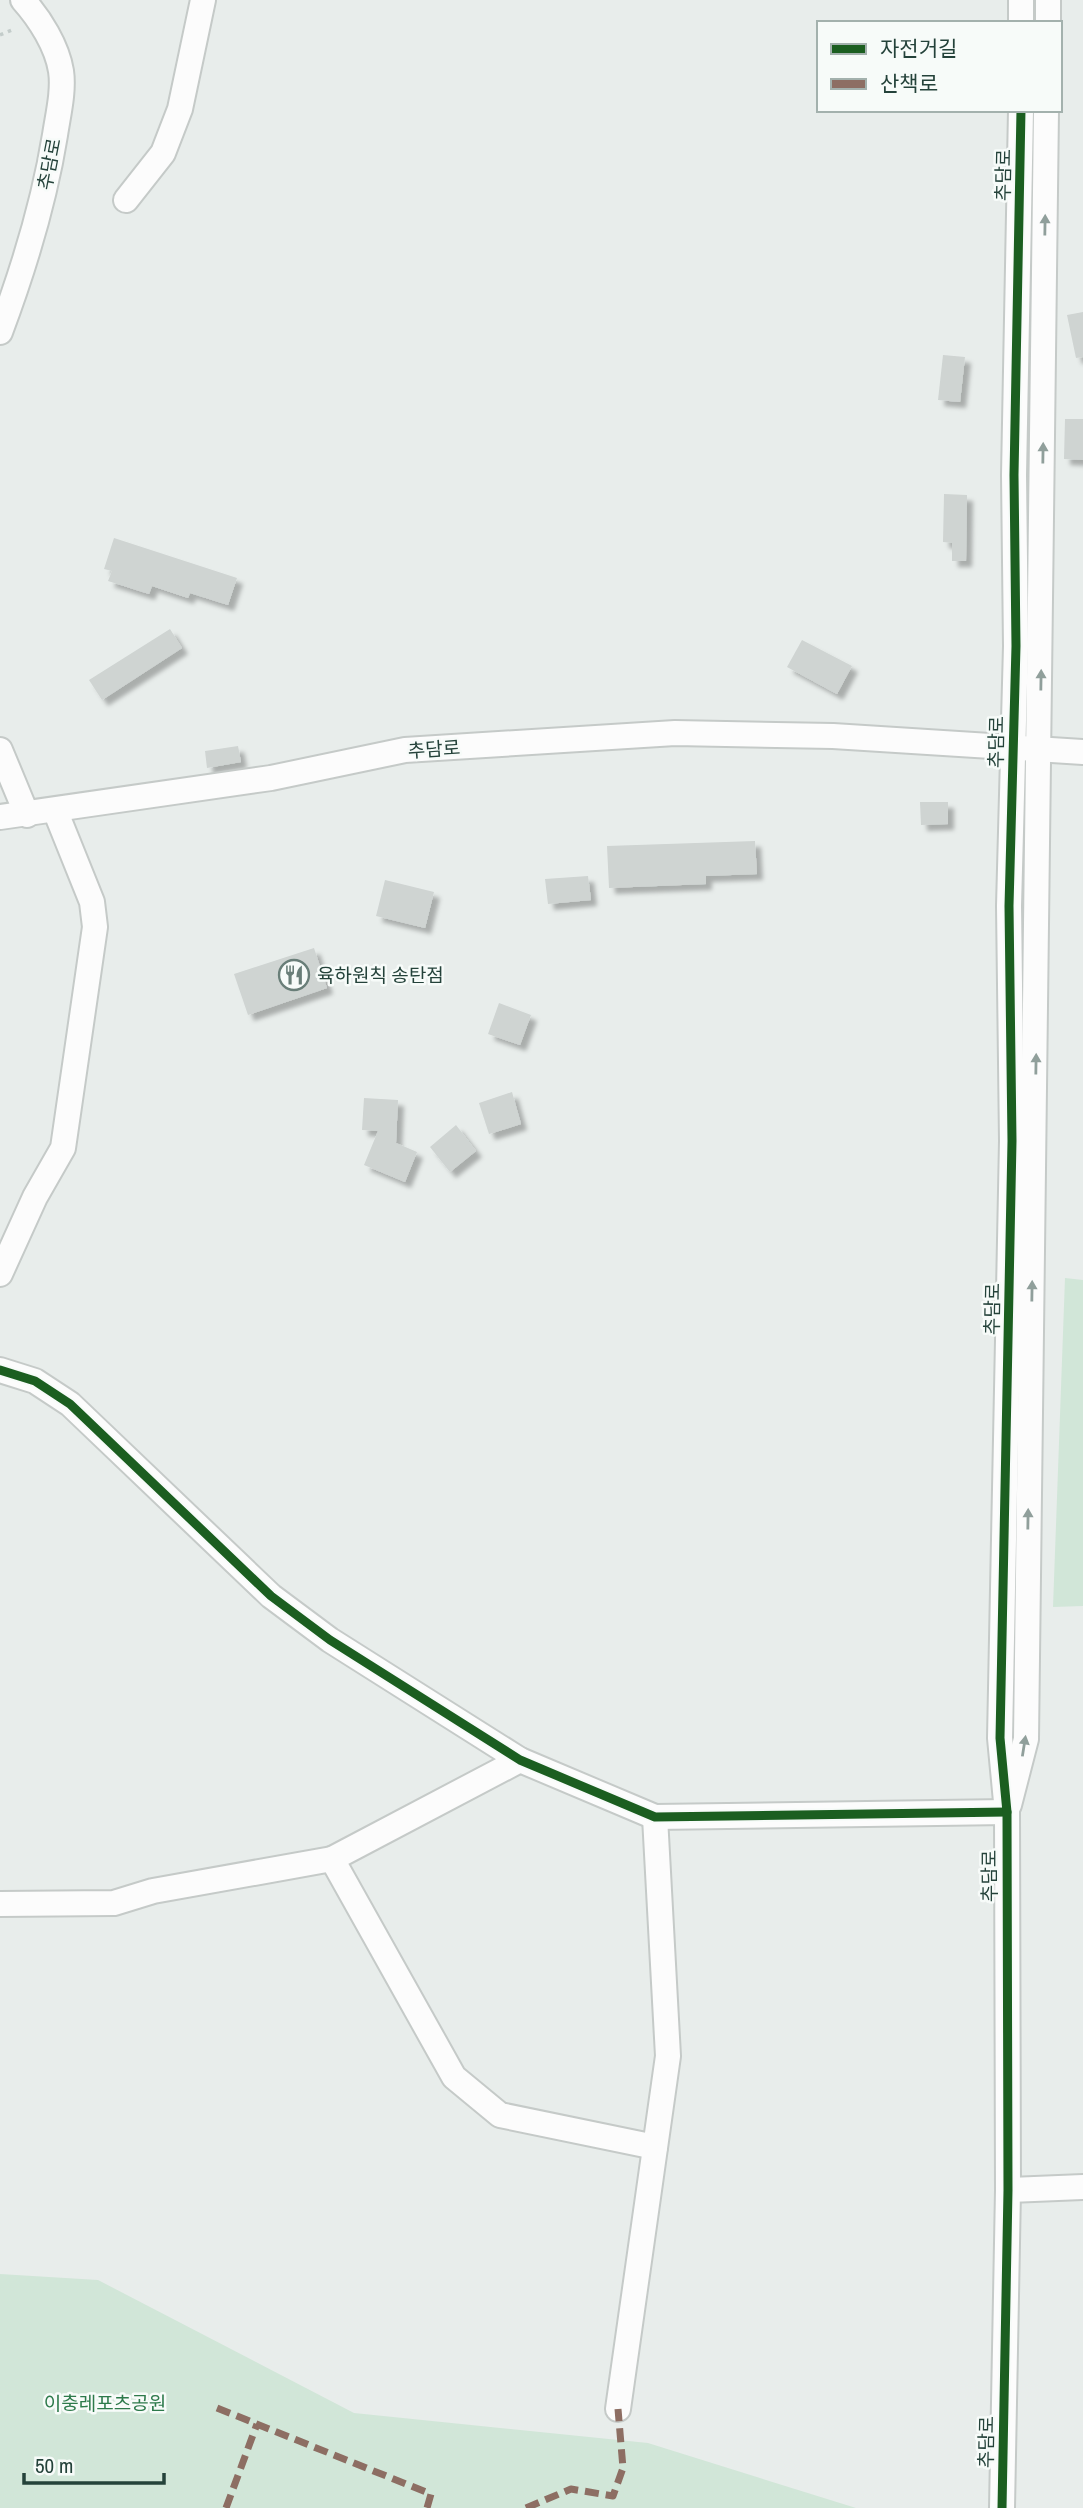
<svg xmlns="http://www.w3.org/2000/svg" width="1083" height="2508" viewBox="0 0 1083 2508" font-family="'Archivo Narrow','Noto Sans KR',sans-serif">
<style>
.green{fill:#d1e6d8}
.building{fill:#cfd4d2;filter:url(#shadow)}
.lines{fill:none;stroke-linecap:round;stroke-linejoin:round}
.minor-casing{stroke:#c5cac8;stroke-width:28}
.path{stroke:#c3ccca;stroke-width:3.5;stroke-dasharray:3.5 5;stroke-linecap:butt}
.minor{stroke:#fcfcfc;stroke-width:24}
.quiet{stroke:#8d6e63;stroke-width:7;stroke-dasharray:14 7;stroke-linecap:butt}
.cycleway-casing{stroke:#f7fbf9;stroke-width:13}
.cycleway{stroke:#1b5e20;stroke-width:9}
.oneway{fill:#909f9b}
.labels{text-anchor:middle;dominant-baseline:central;stroke-width:5;stroke-linejoin:round;paint-order:stroke}
.street-label{font-size:19px;fill:#24423a;stroke:#f7fbf9}
.poi-label{font-size:19px;fill:#24423a;stroke:#f7fbf9;text-anchor:start}
.park-label{font-size:19px;fill:#2d7a4b;stroke:#f7fbf9}
</style>
<defs>
<filter id="shadow"><feDropShadow dx="6" dy="6" stdDeviation="2" flood-color="#0004"/></filter>
</defs>
<rect width="100%" height="100%" fill="#e8edeb"/>
<!-- green -->
<g class="green">
<path d="M 1065,1278 L 1083,1280 L 1083,1606 L 1053,1607 Z"/>
<path d="M 0,2274 L 98,2280 L 354,2413 L 648,2443 L 856,2508 L 0,2508 Z"/>
</g>
<!-- building -->
<g class="building">
<path d="M 1083,312 L 1083,357 L 1076,358 L 1067,315 Z"/>
<path d="M 943,355 L 965,357 L 960,402 L 938,400 Z"/>
<path d="M 1065,419 L 1083,419 L 1083,460 L 1064,459 Z"/>
<path d="M 944,494 L 967,495 L 966,561 L 952,561 L 952,543 L 943,542 Z"/>
<path d="M 114,538 L 237,578 L 228,605 L 190,593 L 188,598 L 152,586 L 149,594 L 108,581 L 112,571 L 104,569 Z"/>
<path d="M 170,629 L 182,648 L 102,700 L 89,680 Z"/>
<path d="M 802,640 L 852,666 L 837,694 L 787,667 Z"/>
<path d="M 238,746 L 241,762 L 207,768 L 205,751 Z"/>
<path d="M 920,802 L 948,802 L 948,824 L 921,825 Z"/>
<path d="M 755,841 L 757,874 L 706,876 L 706,884 L 609,888 L 607,846 Z"/>
<path d="M 588,876 L 591,900 L 548,904 L 545,879 Z"/>
<path d="M 385,880 L 434,892 L 425,928 L 376,916 Z"/>
<path d="M 314,948 L 327,988 L 248,1015 L 234,974 Z"/>
<path d="M 499,1003 L 531,1015 L 520,1045 L 488,1034 Z"/>
<path d="M 512,1092 L 521,1124 L 489,1134 L 479,1103 Z"/>
<path d="M 364,1098 L 398,1100 L 396,1143 L 417,1152 L 405,1182 L 364,1165 L 378,1131 L 362,1130 Z"/>
<path d="M 456,1125 L 476,1151 L 450,1172 L 430,1147 Z"/>
</g>
<g class="lines">
<!-- minor casing -->
<g class="minor-casing">
<g id="minor">
<path d="M 1021,23 L 1021,0"/>
<path d="M 1048,23 L 1048,0"/>
<path d="M 126,200 L 163,153 L 180,109 L 203,0"/>
<path d="M 0,332 C 24,268 44,203 55,135 C 58,115 64,91 61,71 C 57,46 40,19 23,0"/>
<path d="M 0,750 L 27,815"/>
<path d="M 0,817 L 271,778 L 405,750 L 675,733 L 833,736 L 1083,752"/>
<path d="M 0,1274 L 35,1197 L 63,1148 L 95,927 L 92,902 L 55,810"/>
<path d="M 0,1370 L 35,1381 L 70,1404 L 271,1596 L 330,1640 L 520,1760 L 655,1817 L 1007,1812"/>
<path d="M 520,1760 L 332,1859 L 454,2077 L 500,2115 L 655,2147"/>
<path d="M 1009,1805 L 1026,1739 L 1046,110"/>
<path d="M 0,1904 L 114,1903 L 153,1891 L 332,1859"/>
<path d="M 1008,2190 L 1083,2187"/>
<path d="M 618,2409 L 668,2056 L 655,1817"/>
<path d="M 1002,2508 L 1008,2190 L 1007,1812 L 1000,1738 L 1012,1141 L 1009,906 L 1016,646 L 1014,475 L 1021,110"/>
</g>
</g>
<!-- path -->
<path class="path" d="M 0,35 L 12,30"/>
<!-- minor -->
<use href="#minor" class="minor"/>
<!-- quiet -->
<g class="quiet">
<path d="M 217,2408 L 431,2494 L 427,2508"/>
<path d="M 226,2508 L 257,2424"/>
<path d="M 526,2508 L 571,2489 L 613,2496 L 623,2468 L 618,2409"/>
</g>
<!-- cycleway casing -->
<g class="cycleway-casing">
<g id="cycleway">
<path d="M 0,1370 L 35,1381 L 70,1404 L 271,1596 L 330,1640 L 520,1760 L 655,1817 L 1007,1812"/>
<path d="M 1002,2508 L 1008,2190 L 1007,1812 L 1000,1738 L 1012,1141 L 1009,906 L 1016,646 L 1014,475 L 1021,110"/>
</g>
</g>
<!-- cycleway -->
<use href="#cycleway" class="cycleway"/>
</g>
<!-- one-way arrows -->
<defs><path id="oneway-solid" d="M-6-.8H1V-3.2L6.5 0L1 3.2V.8H-6Z" transform="scale(1.75)"/></defs>
<g class="oneway">
<use href="#oneway-solid" transform="translate(1045 225) rotate(-89)"/>
<use href="#oneway-solid" transform="translate(1043 453) rotate(-89)"/>
<use href="#oneway-solid" transform="translate(1041 680) rotate(-89)"/>
<use href="#oneway-solid" transform="translate(1036 1064) rotate(-89)"/>
<use href="#oneway-solid" transform="translate(1032 1291) rotate(-89)"/>
<use href="#oneway-solid" transform="translate(1028 1519) rotate(-89)"/>
<use href="#oneway-solid" transform="translate(1024 1746) rotate(-81)"/>
</g>
<!-- icons -->
<defs>
<g id="restaurant-ring" transform="scale(1.575)"><circle r="9.5" fill="#f7fbf9" stroke="#697e78" stroke-width="1.5"/><path d="M-5-6h1v4h1v-4h1v4h1v-4h1v5L-1.5 .5V6h-2V.5L-5-1ZM5-6V6H3V1.5H1.5Q1.5-4 5-6Z" fill="#697e78"/></g>
</defs>
<g fill-rule="evenodd">
<use href="#restaurant-ring" x="294" y="975"/>
</g>
<g class="labels">
<!-- street labels -->
<g class="street-label">
<text transform="translate(49 164) rotate(-79)">추담로</text>
<text transform="translate(1003 175) rotate(-89)">추담로</text>
<text transform="translate(996 742) rotate(-89)">추담로</text>
<text transform="translate(434 749) rotate(-4)">추담로</text>
<text transform="translate(992 1309) rotate(-89)">추담로</text>
<text transform="translate(989 1876) rotate(-90)">추담로</text>
<text transform="translate(986 2442) rotate(-89)">추담로</text>
</g>
<!-- poi labels -->
<g class="poi-label">
<text x="317" y="975">육하원칙 송탄점</text>
</g>
<!-- park labels -->
<g class="park-label">
<text x="105" y="2403">이충레포츠공원</text>
</g>
</g>
<!-- legend -->
<rect x="817" y="21" width="245" height="91" fill="#f7fbf9" stroke="#a3b1ad" stroke-width="2"/>
<rect x="831" y="44" width="35" height="10" fill="#1b5e20" stroke="#a3b1ad" stroke-width="2"/>
<text x="880" y="56" font-size="21" fill="#24423a">자전거길</text>
<rect x="831" y="79" width="35" height="10" fill="#8d6e63" stroke="#a3b1ad" stroke-width="2"/>
<text x="880" y="91" font-size="21" fill="#24423a">산책로</text>
<!-- scale -->
<path d="M24 2473v10h140v-10" fill="none" stroke="#24423a" stroke-width="3.5"/>
<text x="35" y="2473" font-size="21" fill="#24423a" stroke="#f7fbf9" stroke-width="5" paint-order="stroke">50 m</text>
</svg>
